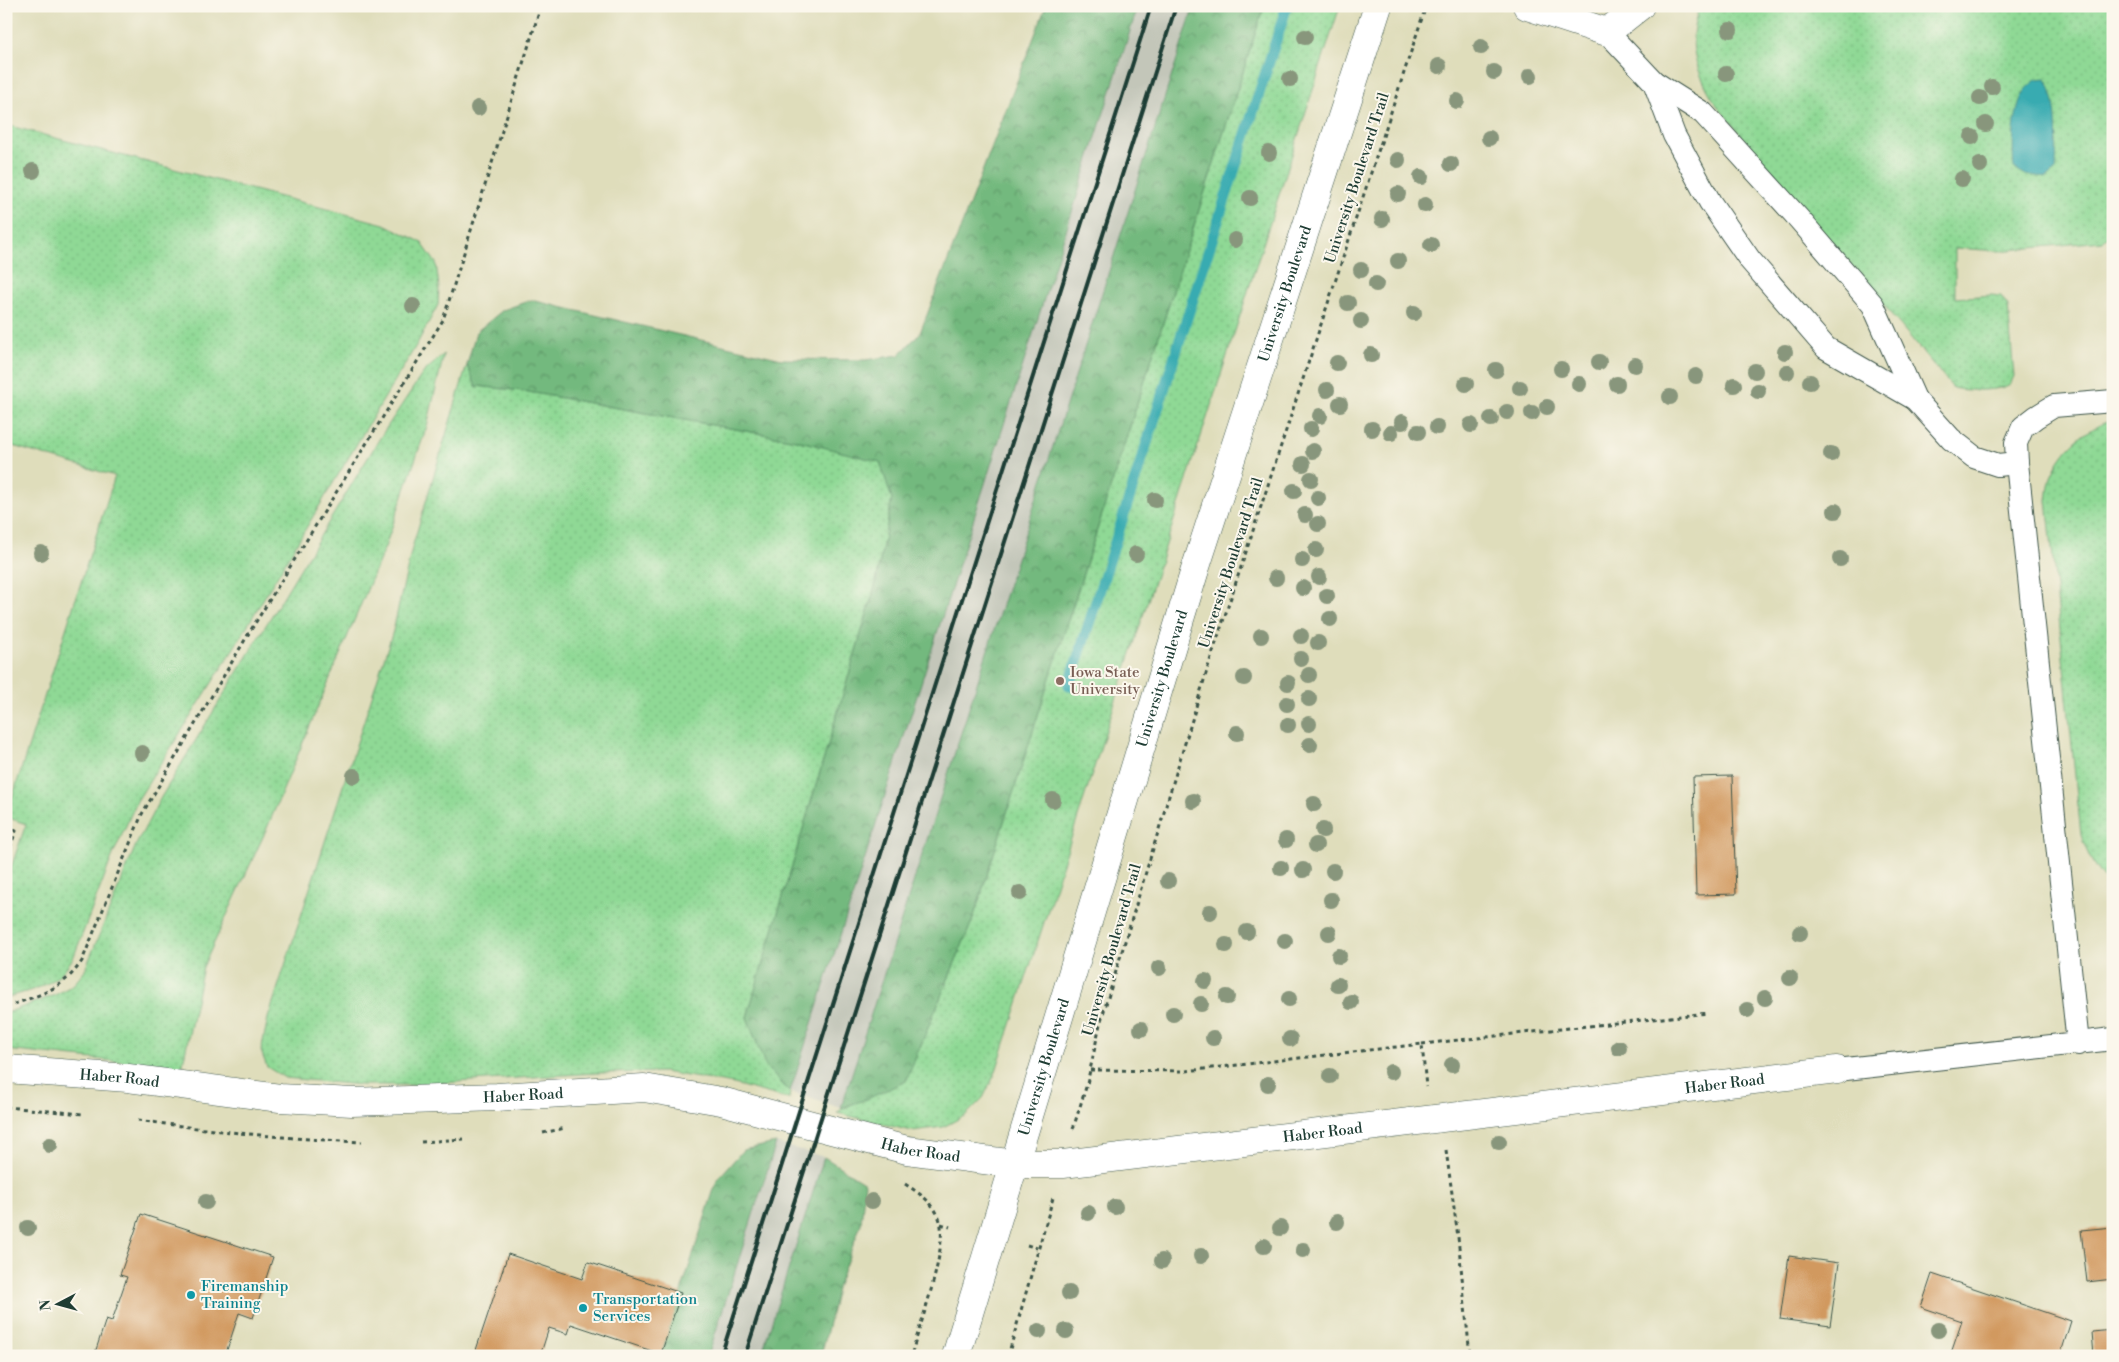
<svg xmlns="http://www.w3.org/2000/svg" width="2119" height="1362" viewBox="0 0 2119 1362" font-family="'Libre Bodoni',serif">
<style>
.built{fill:#dfddbb}
.industrial{fill:#c3c6b9}
.grass{fill:url(#grass-dots);stroke:#578b64}
.forest{fill:url(#forest-crowns);stroke:#497b59}
.water{fill:#39abb1;stroke:#2c7472}
.lines{fill:none;stroke-linecap:round;stroke-linejoin:round}
.stream{stroke:#39abb1;stroke-width:11}
.building{fill:#d1995f}
.lane-casing{stroke:#3e5549;stroke-width:24}
.street-casing{stroke:#3e5549;stroke-width:29}
.secondary-casing{stroke:#3e5549;stroke-width:29}
.path{stroke:#3e5549;stroke-width:3;stroke-dasharray:4 4;stroke-linecap:butt}
.lane{stroke:#fff;stroke-width:22}
.street{stroke:#fff;stroke-width:28}
.secondary{stroke:#fff;stroke-width:28}
.rail{stroke:#1f3d34;stroke-width:4}
.tree{fill:#88967c}
.education-dot{fill:#8d6e63;stroke:#fbf7ec;stroke-width:2}
.culture-dot{fill:#0f9aa8;stroke:#fbf7ec;stroke-width:2}
.labels{text-anchor:middle;dominant-baseline:central;stroke-width:4;stroke-linejoin:round;paint-order:stroke}
.street-label{font-size:15px;fill:#1f3d34;stroke:#fbf7ec}
.education-label{font-size:15px;fill:#785e54;stroke:#fbf7ec;text-anchor:start}
.culture-label{font-size:15px;fill:#0d838f;stroke:#fbf7ec;text-anchor:start}
</style>
<defs>
<pattern id="grass-dots" width="8" height="8" patternUnits="userSpaceOnUse" patternTransform="scale(1.25)"><rect width="8" height="8" fill="#8fd995"/><path d="M2 2h.1M6 6h.1" fill="none" stroke="#7bbb81" stroke-width="1.8" stroke-linecap="round"/></pattern>
<pattern id="forest-crowns" width="20" height="18" patternUnits="userSpaceOnUse" patternTransform="scale(1.25)"><rect width="20" height="18" fill="#73b97e"/><path d="M2 6a3 3 0 1 1 6 0M12 15a3 3 0 1 1 6 0" fill="none" stroke="#5e9868"/></pattern>
</defs>
<rect width="100%" height="100%" fill="#fbf7ec"/>
<filter id="ink" filterUnits="userSpaceOnUse"><feTurbulence type="fractalNoise" baseFrequency=".02" numOctaves="2"/><feDisplacementMap in="SourceGraphic" scale="10" xChannelSelector="R" yChannelSelector="G"/><feConvolveMatrix kernelMatrix="1 2 1 2 8 2 1 2 1" color-interpolation-filters="sRGB"/></filter>
<filter id="wash" filterUnits="userSpaceOnUse"><feTurbulence type="fractalNoise" baseFrequency=".0096" numOctaves="4" result="noise"/><feDisplacementMap in="SourceGraphic" scale="20" xChannelSelector="R" yChannelSelector="G"/><feGaussianBlur stdDeviation="1.12" result="paint"/><feColorMatrix in="noise" values="0 0 0 0 0 0 0 0 0 0 0 0 0 0 0 0 0 1.4 0 .05"/><feComposite in="paint" operator="in"/></filter>
<g filter="url(#wash)">
<rect width="100%" height="100%" fill="#eedebd"/>
<!-- built -->
<rect class="built" x="6" y="6" width="2107" height="1350"/>
<!-- industrial -->
<g class="industrial">
<path d="M 1138,6 L 1194,6 L 841,1108 L 790,1092 Z"/>
<path d="M 776,1143 L 824,1157 L 761,1356 L 708,1356 Z"/>
</g>
<!-- grass -->
<g class="grass">
<path d="M 1264,6 L 1340,6 L 995,1074 L 983,1098 L 966,1115 L 943,1127 L 912,1131 L 837,1113 C 842,1106 894,1087 906,1081 L 973,919 Z"/>
<path d="M 1699,6 L 2113,6 L 2113,234 L 2102,241 L 1999,251 L 1955,248 L 1955,298 L 1991,295 L 2001,296 L 2008,306 L 2014,376 C 2013,378 2012,381 2011,383 C 2003,392 1963,391 1953,388 L 1720,110 C 1705,88 1693,64 1693,37 C 1693,27 1697,16 1699,6 Z"/>
<path d="M 6,125 L 384,224 L 421,242 L 436,263 L 439,287 L 438,305 L 417,344 L 229,656 L 137,801 L 112,857 L 74,956 C 57,986 37,988 6,998 L 6,882 L 26,824 L 6,817 L 115,476 L 6,444 Z"/>
<path d="M 444,354 L 427,426 L 385,547 L 267,828 L 203,967 L 182,1068 L 6,1050 L 6,1013 L 55,995 L 73,985 L 84,972 L 136,845 L 160,799 L 383,433 L 423,373 Z"/>
<path d="M 467,365 L 476,386 L 523,391 L 796,440 L 880,461 L 892,499 L 875,587 L 747,1017 L 766,1067 L 790,1092 L 789,1099 L 734,1084 L 664,1072 L 595,1073 L 410,1085 L 361,1085 L 285,1078 L 267,1067 L 261,1051 L 268,1018 L 393,631 L 412,548 Z"/>
<path d="M 2113,420 L 2113,523 L 2109,531 L 2113,581 L 2113,736 L 2108,745 L 2113,788 L 2113,889 C 2097,873 2088,857 2081,835 L 2047,500 C 2048,493 2049,484 2051,477 C 2062,450 2085,428 2113,420 Z"/>
</g>
<!-- forest -->
<g class="forest">
<path d="M 1046,6 L 1138,6 L 790,1092 L 766,1067 L 747,1017 L 875,587 L 892,499 L 880,462 L 796,440 L 523,391 L 476,386 L 467,365 L 476,332 L 503,310 L 531,300 L 782,359 L 865,360 L 899,355 L 920,333 Z"/>
<path d="M 1194,6 L 1264,6 L 973,919 L 906,1081 L 867,1099 L 841,1108 Z"/>
<path d="M 776,1143 L 708,1356 L 667,1356 L 661,1354 L 717,1180 L 743,1150 Z"/>
<path d="M 824,1157 L 865,1183 L 861,1224 L 838,1285 L 821,1356 L 761,1356 Z"/>
</g>
<!-- water -->
<path class="water" d="M 2046,79 C 2060,107 2056,139 2056,170 L 2046,178 L 2026,175 L 2014,168 C 2012,149 2013,107 2025,91 C 2028,87 2032,83 2036,80 Z"/>
<g class="lines">
<!-- stream -->
<path class="stream" d="M 1069,686 L 1287,6"/>
</g>
<g id="blocks">
<!-- building -->
<g class="building">
<path d="M 1732,776 L 1736,894 L 1696,895 L 1693,777 Z"/>
<path d="M 141,1214 L 273,1257 L 253,1318 L 239,1313 L 225,1356 L 94,1356 L 106,1319 L 112,1321 L 127,1277 L 120,1275 Z"/>
<path d="M 2113,1227 L 2113,1279 L 2087,1282 L 2081,1230 Z"/>
<path d="M 508,1254 L 582,1279 L 588,1262 L 681,1293 L 661,1354 L 571,1324 L 568,1334 L 549,1328 L 540,1356 L 474,1356 Z"/>
<path d="M 1789,1256 L 1839,1263 L 1830,1326 L 1780,1319 Z"/>
<path d="M 1932,1274 L 2071,1321 L 2060,1356 L 1950,1356 L 1962,1321 L 1921,1307 Z"/>
<path d="M 2113,1330 L 2113,1356 L 2094,1356 L 2092,1332 Z"/>
</g>
</g>
</g>
<g filter="url(#ink)">
<use href="#blocks" fill-opacity="0" stroke="#3e5549" stroke-width="1"/>
<g class="lines">
<!-- lane casing -->
<g class="lane-casing">
<g id="lane">
<path d="M 1607,32 L 1654,82 L 1703,113 L 1799,219 L 1873,305 L 1915,399"/>
<path d="M 1654,82 L 1674,135 L 1710,202 L 1750,260 L 1826,348 L 1915,399 L 1951,439 L 1974,457 L 1998,465 L 2017,463"/>
<path d="M 2078,1044 L 2017,463 L 2016,443 L 2023,427 L 2036,417 L 2054,406 L 2113,401"/>
<path d="M 1837,1070 L 2113,1039"/>
</g>
</g>
<!-- street casing -->
<g class="street-casing">
<g id="street">
<path d="M 1527,6 L 1607,32 L 1640,6"/>
<path id="s1" d="M 6,1069 L 128,1078 L 280,1098 L 352,1102 L 497,1097 L 644,1088 L 721,1101 L 907,1150 L 1015,1164 L 1063,1164 L 1837,1070"/>
</g>
</g>
<!-- secondary casing -->
<g class="secondary-casing">
<g id="secondary">
<path id="s2" d="M 956,1356 L 1194,573 L 1378,6"/>
</g>
</g>
<!-- path -->
<g class="path">
<path d="M 6,828 L 16,831 L 6,858"/>
<path d="M 6,1007 C 38,995 62,991 82,961 L 142,814 L 249,633 L 443,320 L 541,6"/>
<path d="M 1422,1044 L 1708,1013"/>
<path d="M 1090,1070 L 1186,1071 L 1422,1044 L 1426,1087"/>
<path d="M 6,1107 L 83,1114"/>
<path d="M 138,1120 C 212,1131 287,1139 362,1142"/>
<path d="M 1073,1129 L 1087,1084 L 1100,1024 L 1208,667 L 1426,6"/>
<path d="M 543,1133 L 565,1128"/>
<path d="M 421,1142 L 464,1139"/>
<path d="M 1446,1150 L 1458,1237 L 1470,1356"/>
<path d="M 905,1184 C 919,1193 933,1202 939,1218 C 950,1244 919,1327 911,1356"/>
<path d="M 941,1224 L 950,1227"/>
<path d="M 1027,1245 L 1037,1248"/>
<path d="M 1008,1356 L 1053,1198"/>
</g>
<!-- lane -->
<use href="#lane" class="lane"/>
<!-- street -->
<use href="#street" class="street"/>
<!-- secondary -->
<use href="#secondary" class="secondary"/>
<!-- rail -->
<g class="rail">
<path d="M 721,1356 L 1151,6"/>
<path d="M 745,1356 L 1176,6"/>
</g>
</g>
<!-- trees -->
<g class="tree">
<circle cx="1730" cy="30" r="8"/>
<circle cx="1305" cy="37" r="8"/>
<circle cx="1481" cy="47" r="8"/>
<circle cx="1439" cy="66" r="8"/>
<circle cx="1494" cy="72" r="8"/>
<circle cx="1726" cy="74" r="8"/>
<circle cx="1530" cy="76" r="8"/>
<circle cx="1290" cy="79" r="8"/>
<circle cx="1992" cy="87" r="8"/>
<circle cx="1980" cy="98" r="8"/>
<circle cx="1457" cy="101" r="8"/>
<circle cx="478" cy="108" r="8"/>
<circle cx="1986" cy="124" r="8"/>
<circle cx="1972" cy="137" r="8"/>
<circle cx="1489" cy="138" r="8"/>
<circle cx="1269" cy="153" r="8"/>
<circle cx="1398" cy="160" r="8"/>
<circle cx="1451" cy="164" r="8"/>
<circle cx="1980" cy="165" r="8"/>
<circle cx="33" cy="171" r="8"/>
<circle cx="1421" cy="177" r="8"/>
<circle cx="1962" cy="179" r="8"/>
<circle cx="1398" cy="194" r="8"/>
<circle cx="1250" cy="198" r="8"/>
<circle cx="1425" cy="205" r="8"/>
<circle cx="1382" cy="219" r="8"/>
<circle cx="1235" cy="240" r="8"/>
<circle cx="1431" cy="245" r="8"/>
<circle cx="1398" cy="261" r="8"/>
<circle cx="1361" cy="270" r="8"/>
<circle cx="1376" cy="284" r="8"/>
<circle cx="1348" cy="303" r="8"/>
<circle cx="413" cy="306" r="8"/>
<circle cx="1414" cy="313" r="8"/>
<circle cx="1361" cy="321" r="8"/>
<circle cx="1785" cy="352" r="8"/>
<circle cx="1371" cy="355" r="8"/>
<circle cx="1599" cy="362" r="8"/>
<circle cx="1337" cy="363" r="8"/>
<circle cx="1635" cy="365" r="8"/>
<circle cx="1561" cy="369" r="8"/>
<circle cx="1496" cy="370" r="8"/>
<circle cx="1755" cy="371" r="8"/>
<circle cx="1787" cy="372" r="8"/>
<circle cx="1696" cy="376" r="8"/>
<circle cx="1810" cy="382" r="8"/>
<circle cx="1466" cy="384" r="8"/>
<circle cx="1579" cy="384" r="8"/>
<circle cx="1617" cy="384" r="8"/>
<circle cx="1734" cy="385" r="8"/>
<circle cx="1520" cy="388" r="8"/>
<circle cx="1327" cy="390" r="8"/>
<circle cx="1758" cy="391" r="8"/>
<circle cx="1670" cy="397" r="8"/>
<circle cx="1340" cy="404" r="8"/>
<circle cx="1547" cy="407" r="8"/>
<circle cx="1507" cy="412" r="8"/>
<circle cx="1532" cy="413" r="8"/>
<circle cx="1320" cy="416" r="8"/>
<circle cx="1491" cy="419" r="8"/>
<circle cx="1402" cy="422" r="8"/>
<circle cx="1471" cy="425" r="8"/>
<circle cx="1437" cy="427" r="8"/>
<circle cx="1311" cy="429" r="8"/>
<circle cx="1372" cy="429" r="8"/>
<circle cx="1418" cy="432" r="8"/>
<circle cx="1391" cy="433" r="8"/>
<circle cx="1313" cy="451" r="8"/>
<circle cx="1831" cy="454" r="8"/>
<circle cx="1303" cy="464" r="8"/>
<circle cx="1311" cy="479" r="8"/>
<circle cx="1294" cy="491" r="8"/>
<circle cx="1318" cy="498" r="8"/>
<circle cx="1155" cy="500" r="8"/>
<circle cx="1835" cy="511" r="8"/>
<circle cx="1305" cy="515" r="8"/>
<circle cx="1318" cy="524" r="8"/>
<circle cx="1316" cy="550" r="8"/>
<circle cx="41" cy="553" r="8"/>
<circle cx="1136" cy="554" r="8"/>
<circle cx="1840" cy="559" r="8"/>
<circle cx="1302" cy="560" r="8"/>
<circle cx="1319" cy="577" r="8"/>
<circle cx="1276" cy="578" r="8"/>
<circle cx="1303" cy="588" r="8"/>
<circle cx="1327" cy="596" r="8"/>
<circle cx="1330" cy="619" r="8"/>
<circle cx="1261" cy="636" r="8"/>
<circle cx="1301" cy="636" r="8"/>
<circle cx="1318" cy="643" r="8"/>
<circle cx="1301" cy="659" r="8"/>
<circle cx="1309" cy="675" r="8"/>
<circle cx="1244" cy="678" r="8"/>
<circle cx="1288" cy="683" r="8"/>
<circle cx="1309" cy="699" r="8"/>
<circle cx="1287" cy="704" r="8"/>
<circle cx="1309" cy="724" r="8"/>
<circle cx="1288" cy="725" r="8"/>
<circle cx="1237" cy="733" r="8"/>
<circle cx="1310" cy="745" r="8"/>
<circle cx="142" cy="753" r="8"/>
<circle cx="354" cy="776" r="8"/>
<circle cx="1053" cy="800" r="8"/>
<circle cx="1193" cy="801" r="8"/>
<circle cx="1314" cy="804" r="8"/>
<circle cx="1323" cy="830" r="8"/>
<circle cx="1286" cy="840" r="8"/>
<circle cx="1316" cy="845" r="8"/>
<circle cx="1281" cy="868" r="8"/>
<circle cx="1303" cy="870" r="8"/>
<circle cx="1333" cy="871" r="8"/>
<circle cx="1168" cy="881" r="8"/>
<circle cx="1020" cy="893" r="8"/>
<circle cx="1331" cy="900" r="8"/>
<circle cx="1210" cy="912" r="8"/>
<circle cx="1247" cy="932" r="8"/>
<circle cx="1329" cy="933" r="8"/>
<circle cx="1800" cy="933" r="8"/>
<circle cx="1285" cy="941" r="8"/>
<circle cx="1226" cy="945" r="8"/>
<circle cx="1339" cy="956" r="8"/>
<circle cx="1159" cy="968" r="8"/>
<circle cx="1790" cy="978" r="8"/>
<circle cx="1205" cy="981" r="8"/>
<circle cx="1338" cy="985" r="8"/>
<circle cx="1227" cy="997" r="8"/>
<circle cx="1765" cy="998" r="8"/>
<circle cx="1289" cy="999" r="8"/>
<circle cx="1351" cy="1002" r="8"/>
<circle cx="1201" cy="1004" r="8"/>
<circle cx="1747" cy="1010" r="8"/>
<circle cx="1173" cy="1014" r="8"/>
<circle cx="1141" cy="1029" r="8"/>
<circle cx="1213" cy="1038" r="8"/>
<circle cx="1290" cy="1039" r="8"/>
<circle cx="1619" cy="1048" r="8"/>
<circle cx="1452" cy="1065" r="8"/>
<circle cx="1391" cy="1072" r="8"/>
<circle cx="1330" cy="1076" r="8"/>
<circle cx="1268" cy="1084" r="8"/>
<circle cx="1499" cy="1142" r="8"/>
<circle cx="50" cy="1145" r="8"/>
<circle cx="872" cy="1201" r="8"/>
<circle cx="206" cy="1202" r="8"/>
<circle cx="1115" cy="1207" r="8"/>
<circle cx="1088" cy="1213" r="8"/>
<circle cx="1337" cy="1222" r="8"/>
<circle cx="28" cy="1228" r="8"/>
<circle cx="1280" cy="1228" r="8"/>
<circle cx="1264" cy="1246" r="8"/>
<circle cx="1303" cy="1250" r="8"/>
<circle cx="1201" cy="1256" r="8"/>
<circle cx="1162" cy="1261" r="8"/>
<circle cx="1069" cy="1293" r="8"/>
<circle cx="1938" cy="1330" r="8"/>
<circle cx="1039" cy="1331" r="8"/>
<circle cx="1066" cy="1331" r="8"/>
</g>
</g>
<!-- markers -->
<circle class="education-dot" cx="1060" cy="681" r="5"/>
<g class="culture-dot">
<circle cx="191" cy="1295" r="5"/>
<circle cx="583" cy="1308" r="5"/>
</g>
<g class="labels">
<!-- street labels -->
<g class="street-label">
<text transform="translate(1357 178) rotate(-72)">University Boulevard Trail</text>
<text stroke="none"><textPath href="#s2" startOffset="1112">University Boulevard</textPath></text>
<text transform="translate(1231 563) rotate(-72)">University Boulevard Trail</text>
<text stroke="none"><textPath href="#s2" startOffset="708">University Boulevard</textPath></text>
<text transform="translate(1112 950) rotate(-74)">University Boulevard Trail</text>
<text stroke="none"><textPath href="#s2" startOffset="302">University Boulevard</textPath></text>
<text stroke="none"><textPath href="#s1" startOffset="114">Haber Road</textPath></text>
<text stroke="none"><textPath href="#s1" startOffset="1734">Haber Road</textPath></text>
<text stroke="none"><textPath href="#s1" startOffset="519">Haber Road</textPath></text>
<text stroke="none"><textPath href="#s1" startOffset="1329">Haber Road</textPath></text>
<text stroke="none"><textPath href="#s1" startOffset="924">Haber Road</textPath></text>
</g>
<!-- education labels -->
<g class="education-label">
<text x="1070" y="672">Iowa State<tspan x="1070" dy="17">University</tspan></text>
</g>
<!-- culture labels -->
<g class="culture-label">
<text x="201" y="1286">Firemanship<tspan x="201" dy="17">Training</tspan></text>
<text x="593" y="1299">Transportation<tspan x="593" dy="17">Services</tspan></text>
</g>
</g>
<!-- margin -->
<rect width="2119" height="1362" fill="none" stroke="#fbf7ec" stroke-width="25"/>
<!-- north arrow -->
<g transform="translate(58 1304) rotate(264)" stroke="#fbf7ec" stroke-width="4" paint-order="stroke">
<path d="M0-4L9 19L0 12L-9 19Z" fill="#1f3d34"/>
<text y="-8" font-size="14" font-weight="bold" text-anchor="middle" fill="#1f3d34">N</text>
</g>
</svg>
